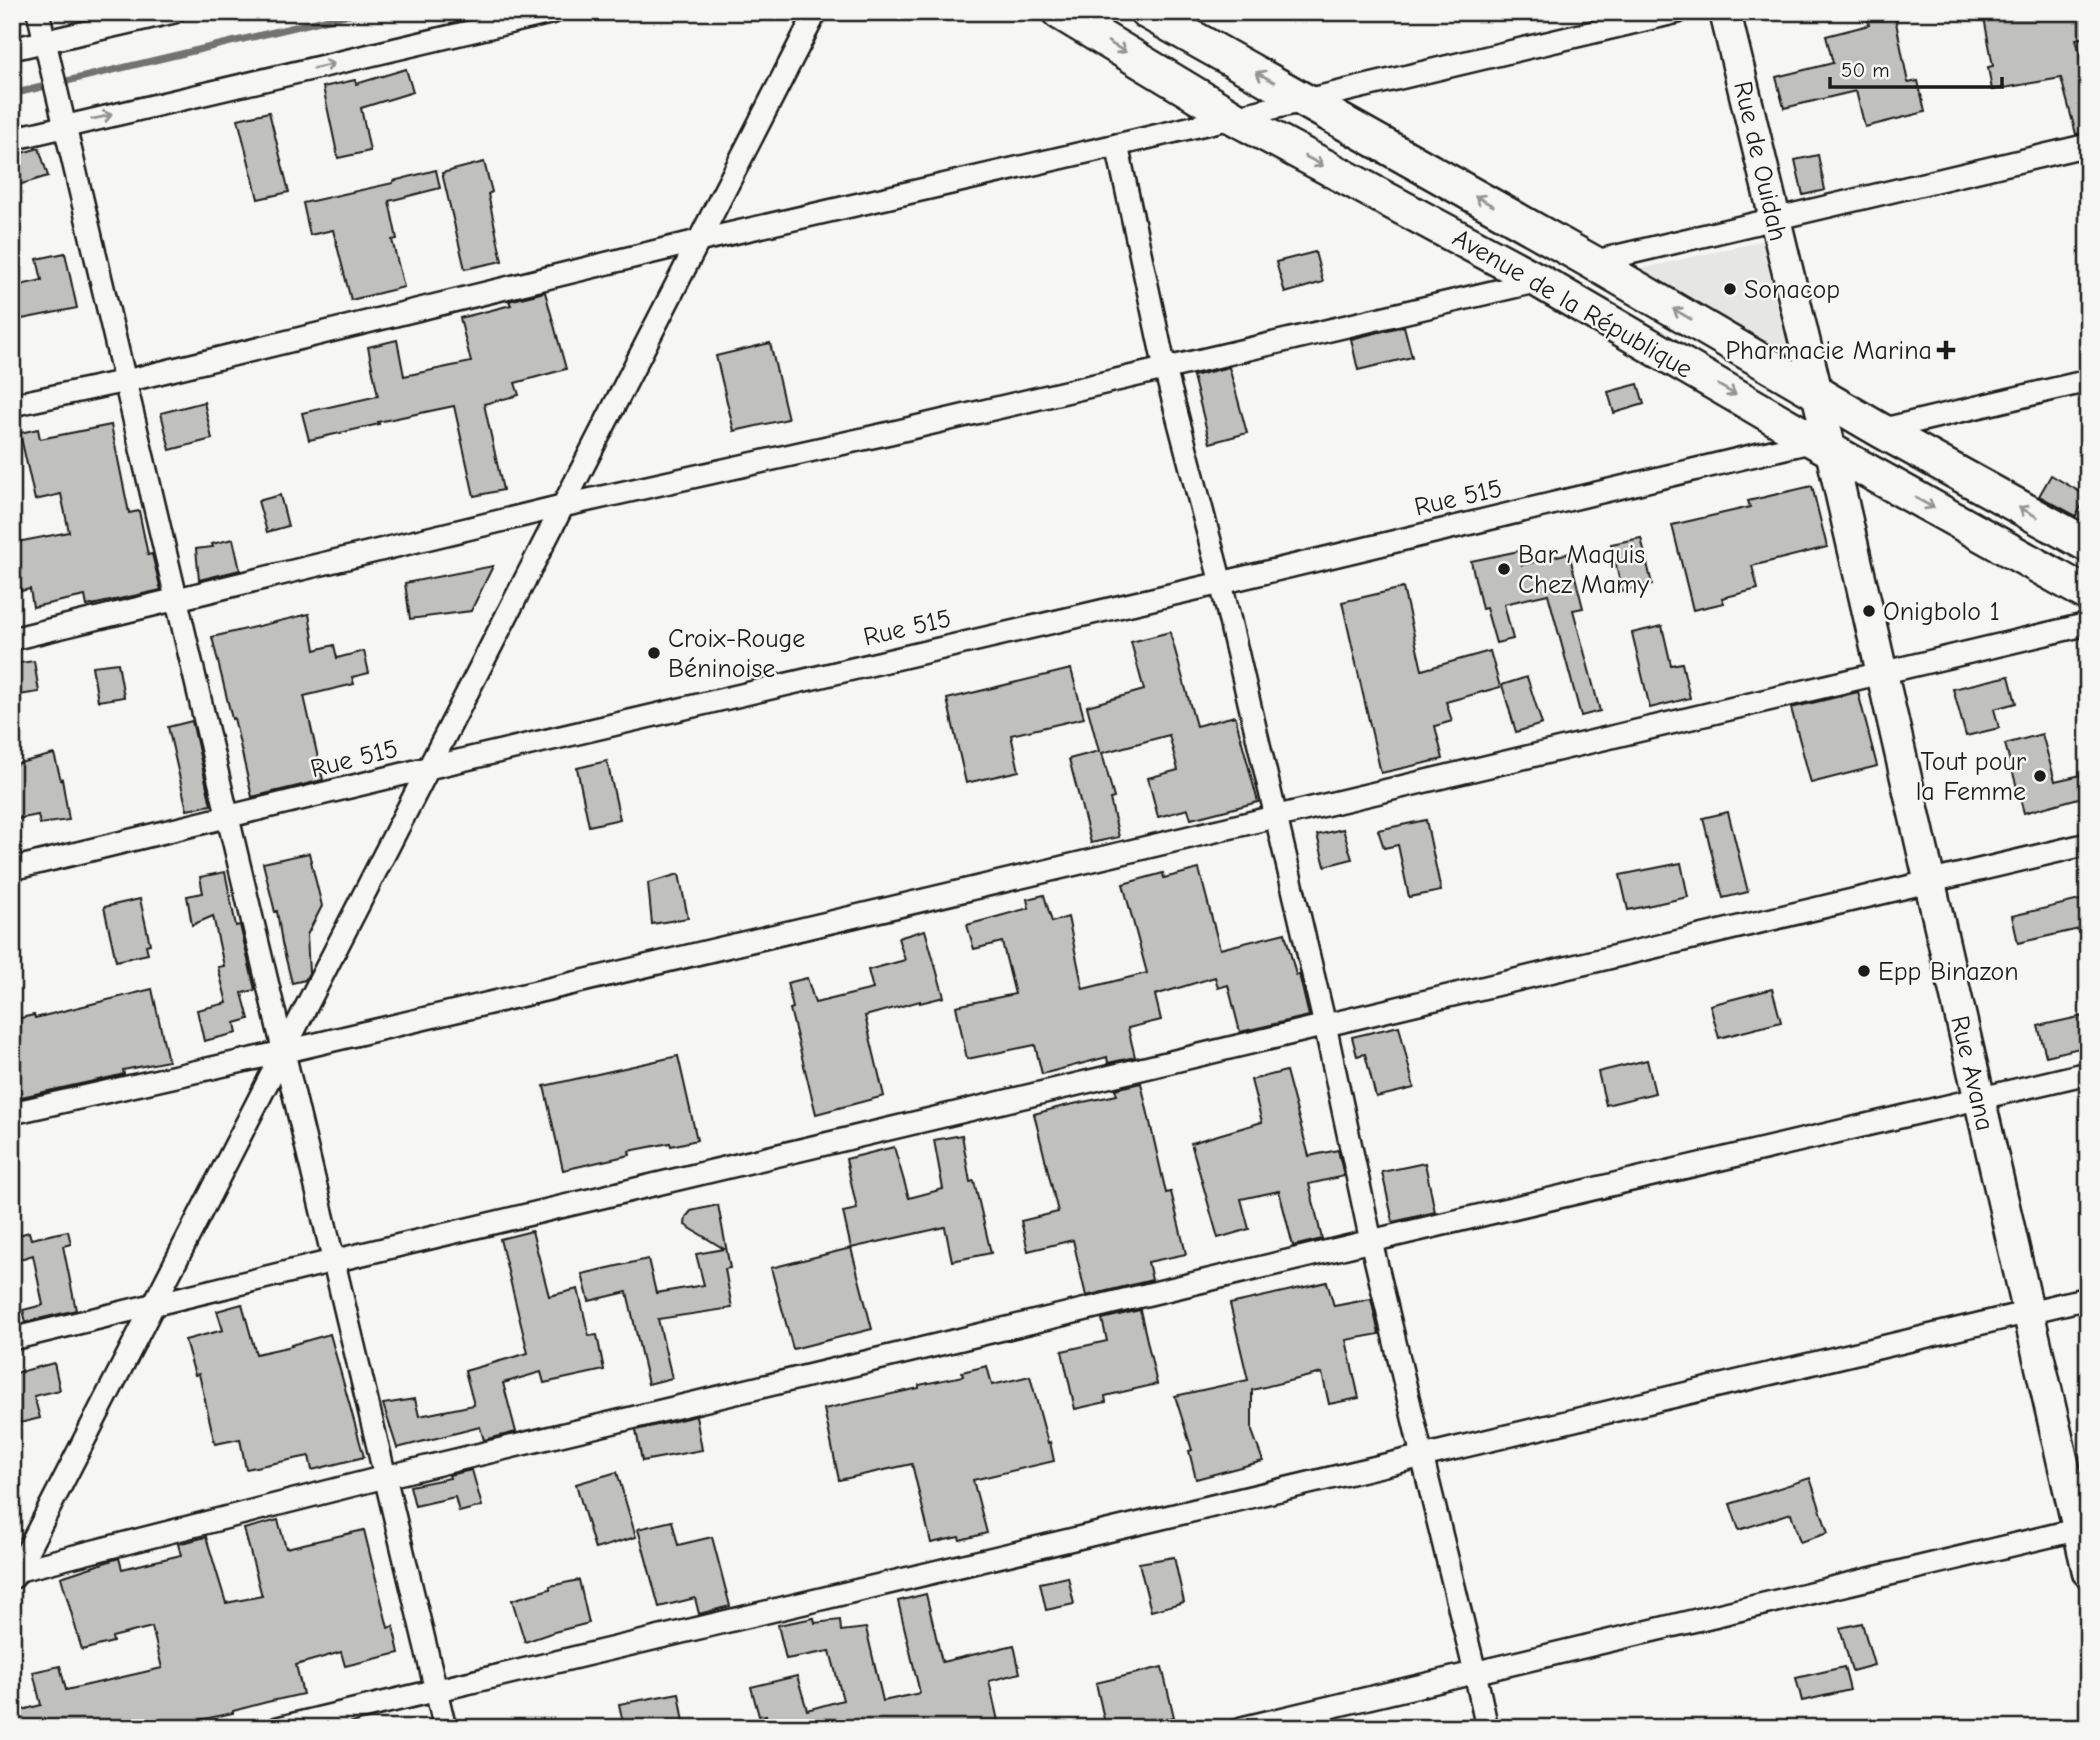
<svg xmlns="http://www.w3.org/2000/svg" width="2100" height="1740" viewBox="0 0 2100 1740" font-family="'Comic Neue',sans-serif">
  <rect width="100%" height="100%" fill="#f6f6f2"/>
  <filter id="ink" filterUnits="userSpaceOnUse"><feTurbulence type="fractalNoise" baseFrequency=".0143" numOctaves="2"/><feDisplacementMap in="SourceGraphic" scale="14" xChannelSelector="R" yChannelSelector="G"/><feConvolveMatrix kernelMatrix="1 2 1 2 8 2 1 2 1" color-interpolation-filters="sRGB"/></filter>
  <g filter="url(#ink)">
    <polygon fill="#e6e6e2" points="1762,241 1789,356 1636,270"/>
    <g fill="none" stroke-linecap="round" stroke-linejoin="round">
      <polyline stroke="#727271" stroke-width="7" points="12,94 358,12"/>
    </g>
    <g fill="#c0c0bd" stroke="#1c1c1c" stroke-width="2">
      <polygon points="1866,12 1894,12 1908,83 1918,81 1925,112 1865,127 1856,91 1784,108 1776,77 1833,63 1826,36 1869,25"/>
      <polygon points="1983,12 2088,12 2088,37 2076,39 2088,83 2088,132 2076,134 2061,78 1992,90 1988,67 1993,66"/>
      <polygon points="406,69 413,92 361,108 370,151 338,158 323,87 355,80 356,84"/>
      <polygon points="269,112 289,192 258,199 238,119"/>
      <polygon points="39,148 48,176 12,187 12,156"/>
      <polygon points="1818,155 1825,190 1803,195 1795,160"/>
      <polygon points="484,162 492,192 488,194 502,261 465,269 442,173"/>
      <polygon points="436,170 440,188 389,201 397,239 392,240 404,287 351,300 333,230 310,235 303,203 393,183 393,181"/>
      <polygon points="1315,252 1323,282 1285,293 1276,262"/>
      <polygon points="65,253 77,308 12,321 12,287 42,280 37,259"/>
      <polygon points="545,292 566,369 515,383 519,395 484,404 503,490 474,496 454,406 378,422 379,424 309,440 302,413 378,396 368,347 397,340 404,376 471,362 460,318 511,305 509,301"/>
      <polygon points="1404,326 1412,357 1358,370 1351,339"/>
      <polygon points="770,343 788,419 734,431 716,356"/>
      <polygon points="1229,367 1247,433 1210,443 1193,376"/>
      <polygon points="1638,384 1644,404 1614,413 1608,392"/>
      <polygon points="204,402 212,439 170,450 161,413"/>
      <polygon points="111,425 129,513 139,511 148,555 152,554 161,590 87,606 85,596 33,607 30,589 21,591 12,543 69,532 61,494 35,500 20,433 38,429 40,439"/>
      <polygon points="2051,475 2087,496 2076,516 2039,496"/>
      <polygon points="1812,486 1827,547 1752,566 1758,589 1722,598 1724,603 1693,610 1672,525 1750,507 1748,501"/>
      <polygon points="280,495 288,526 267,532 258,501"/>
      <polygon points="1641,538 1652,584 1622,591 1611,544"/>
      <polygon points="233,539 240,570 199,580 196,549 213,547 212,544"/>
      <polygon points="1519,551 1522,565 1569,553 1583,608 1573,610 1600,711 1581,716 1548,594 1504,604 1513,639 1496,643 1486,608 1482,609 1471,561"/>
      <polygon points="493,566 471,611 410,619 405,583"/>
      <polygon points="1403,588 1422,670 1490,651 1500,687 1446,702 1452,721 1435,726 1443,759 1381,773 1342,602"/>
      <polygon points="309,614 315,650 334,645 337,658 364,651 369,673 352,677 354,684 304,696 323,780 252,797 234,718 232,719 212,637"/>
      <polygon points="1662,626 1671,665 1682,663 1690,698 1650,708 1632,633"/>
      <polygon points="1170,632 1196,726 1235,716 1258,802 1191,819 1188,809 1158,817 1148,778 1178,770 1169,735 1102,753 1114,798 1110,799 1119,837 1091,843 1069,759 1099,751 1087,706 1144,690 1131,642"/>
      <polygon points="34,661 39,692 12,696 12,664"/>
      <polygon points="118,663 124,697 98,701 92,666"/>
      <polygon points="1071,669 1084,718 1011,735 1019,771 966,783 947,699"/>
      <polygon points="2009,676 2016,703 1994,709 1999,728 1966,736 1953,689"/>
      <polygon points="1527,677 1542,724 1516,732 1502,685"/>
      <polygon points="1858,692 1877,766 1811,783 1791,708"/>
      <polygon points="192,721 211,805 187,810 168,727"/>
      <polygon points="2042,734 2055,781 2081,775 2086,796 2024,813 2005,744"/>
      <polygon points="54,754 61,780 62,779 69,820 40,824 38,815 12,820 12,765"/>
      <polygon points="607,761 620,819 589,826 577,768"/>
      <polygon points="1728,812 1748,892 1723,898 1703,818"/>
      <polygon points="1426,820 1441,891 1409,897 1398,845 1384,848 1378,830"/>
      <polygon points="1343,829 1352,859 1325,866 1317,835"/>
      <polygon points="309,853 322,906 307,935 309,973 305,980 292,983 282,943 277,911 275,912 263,863"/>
      <polygon points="1681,863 1688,897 1628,910 1620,875"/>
      <polygon points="1199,869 1220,949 1285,933 1296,975 1299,974 1309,1016 1240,1032 1228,985 1218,988 1215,977 1155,995 1161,1020 1128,1028 1135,1057 1108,1063 1107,1057 1042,1074 1035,1045 967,1059 956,1006 1015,994 1002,942 974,949 967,925 1029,908 1027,899 1044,895 1052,922 1068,917 1083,989 1147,973 1123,884 1163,873 1164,878"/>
      <polygon points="225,872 236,926 240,925 255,990 242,993 249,1019 235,1023 237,1033 204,1041 197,1010 227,1003 218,967 224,966 213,916 192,925 187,896 203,893 200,877"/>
      <polygon points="679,874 688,918 652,924 648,883"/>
      <polygon points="2088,898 2088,927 2018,943 2012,916"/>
      <polygon points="140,899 150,944 146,945 148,954 116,961 104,907"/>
      <polygon points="925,930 944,997 920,1003 920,1001 865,1016 884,1096 816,1114 790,1009 793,1008 787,983 807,978 815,1003 873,989 868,970 905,960 898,938"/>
      <polygon points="152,989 168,1061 123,1070 124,1074 112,1077 12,1099 12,1020 34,1015 35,1018"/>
      <polygon points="1772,989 1781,1022 1719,1038 1710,1005"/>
      <polygon points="2088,1015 2088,1046 2046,1056 2038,1026"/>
      <polygon points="1399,1026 1414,1088 1376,1097 1365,1054 1357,1056 1352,1037"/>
      <polygon points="678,1056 697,1140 671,1146 670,1143 629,1151 630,1155 563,1170 544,1086"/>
      <polygon points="1647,1060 1655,1093 1606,1105 1598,1072"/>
      <polygon points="1286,1071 1309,1156 1338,1150 1344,1176 1309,1184 1322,1239 1293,1246 1279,1191 1241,1199 1249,1229 1218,1238 1191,1143 1262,1122 1251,1080"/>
      <polygon points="1141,1083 1166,1193 1171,1192 1186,1254 1148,1262 1152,1280 1086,1296 1073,1240 1028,1251 1021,1221 1058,1212 1034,1114 1064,1106 1117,1095 1115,1089"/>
      <polygon points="962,1135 970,1182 974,1181 991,1253 952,1261 945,1227 851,1248 843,1212 857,1209 846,1159 894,1147 909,1198 943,1189 934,1140"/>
      <polygon points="1425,1163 1435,1212 1393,1222 1382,1172"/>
      <polygon points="718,1205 730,1268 725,1269 732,1308 658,1319 672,1378 648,1384 627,1292 589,1301 582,1274 648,1259 656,1293 704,1285 696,1254 724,1249 685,1225 686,1217 691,1211"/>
      <polygon points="68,1231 71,1244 63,1246 76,1310 26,1322 23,1310 43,1305 33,1255 17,1260 12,1247 12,1237 29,1232 31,1239"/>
      <polygon points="532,1231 549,1296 578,1289 589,1336 597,1335 604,1370 544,1383 541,1372 503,1383 516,1432 484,1440 480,1427 397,1448 383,1404 415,1399 419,1416 474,1405 465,1371 528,1353 500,1239"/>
      <polygon points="851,1248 872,1329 793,1349 771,1268"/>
      <polygon points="1327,1282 1334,1306 1371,1299 1379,1334 1346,1340 1359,1398 1329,1404 1322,1373 1252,1390 1252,1431 1263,1461 1196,1479 1189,1451 1192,1450 1175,1396 1248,1380 1230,1304"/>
      <polygon points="242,1304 256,1354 292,1346 291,1345 330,1334 364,1457 312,1470 309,1456 246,1469 240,1439 215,1444 199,1374 195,1375 185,1340 223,1330 217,1311"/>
      <polygon points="1140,1310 1157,1384 1105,1396 1106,1402 1075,1409 1062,1351 1107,1341 1102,1319"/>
      <polygon points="54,1363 60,1390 34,1396 40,1418 20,1423 12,1395 12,1374"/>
      <polygon points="987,1366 992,1385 1030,1376 1048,1443 1050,1442 1054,1461 973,1480 987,1533 960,1540 959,1537 931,1543 912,1464 839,1480 824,1409 919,1388 919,1385 963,1376 962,1372"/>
      <polygon points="696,1416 702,1450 642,1461 636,1430"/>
      <polygon points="472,1470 482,1506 459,1512 455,1497 415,1506 410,1486 450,1478 449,1475"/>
      <polygon points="617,1472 636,1537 595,1549 576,1484"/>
      <polygon points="1810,1478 1828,1533 1800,1542 1791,1513 1739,1530 1730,1504"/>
      <polygon points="278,1520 286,1548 364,1530 388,1628 393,1626 399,1653 345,1666 341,1652 296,1665 303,1694 267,1702 233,1711 233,1713 161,1728 19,1728 15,1712 41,1705 33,1672 60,1666 66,1690 162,1668 152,1627 112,1637 113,1642 82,1650 61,1577 119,1558 122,1569 181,1555 178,1544 206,1537 226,1603 262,1596 244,1529"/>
      <polygon points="672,1521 678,1545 712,1537 730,1606 699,1614 695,1598 659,1607 638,1529"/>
      <polygon points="1174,1557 1184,1602 1151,1611 1139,1563"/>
      <polygon points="1068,1577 1074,1604 1046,1610 1040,1583"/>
      <polygon points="579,1580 589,1623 554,1632 525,1642 512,1600 550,1589 550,1586"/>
      <polygon points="926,1594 942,1662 1014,1645 1020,1673 989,1681 998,1721 966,1728 763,1728 762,1722 767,1721 766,1715 759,1716 751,1687 797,1676 807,1710 843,1700 830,1651 786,1659 778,1625 814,1618 815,1623 840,1620 841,1631 866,1628 883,1701 920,1693 898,1601"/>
      <polygon points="1862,1623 1874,1665 1852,1671 1840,1628"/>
      <polygon points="1162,1667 1174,1717 1124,1728 1106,1728 1096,1683"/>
      <polygon points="1844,1667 1850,1690 1802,1701 1796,1678"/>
      <polygon points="679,1693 684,1722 653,1728 624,1728 619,1704"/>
    </g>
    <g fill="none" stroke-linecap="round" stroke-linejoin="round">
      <g stroke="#1c1c1c" stroke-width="26">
        <g id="street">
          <polyline points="38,12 228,818 445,1728"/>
          <polyline points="12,49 174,12"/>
          <polyline points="12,139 554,12"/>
          <polyline points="1117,145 1165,369 1221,583 1325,1025 1371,1241 1422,1456 1475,1672 1487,1728"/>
          <polyline points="1592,262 2088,145"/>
          <polyline points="12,405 126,381 698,241 1117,145 1678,12"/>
          <polyline points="1880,430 2088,381"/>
          <polyline points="12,639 562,506 890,433 1539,281"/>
          <polyline points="12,869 428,768 1221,583 1814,441"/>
          <polyline points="12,1113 283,1052 2088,624"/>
          <polyline points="12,1339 333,1261 2088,844"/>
          <polyline points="12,1572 385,1477 1371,1241 2088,1073"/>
          <polyline points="14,1577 816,12"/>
          <polyline points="278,1728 2088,1298"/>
          <polyline points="1242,1728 2088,1527"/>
        </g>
      </g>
      <g stroke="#1c1c1c" stroke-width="35">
        <polyline id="secondary" points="1725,12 1831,451 2088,1572"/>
      </g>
      <g stroke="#1c1c1c" stroke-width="38">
        <g id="primary">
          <polyline points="1059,12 1233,117 1539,281 1814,441 2088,594"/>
          <polyline points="1147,12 1592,262 1880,430 2088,545"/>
        </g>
      </g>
      <use href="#street" stroke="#f6f6f2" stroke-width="21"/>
      <use href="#secondary" stroke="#f6f6f2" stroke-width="30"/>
      <use href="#primary" stroke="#f6f6f2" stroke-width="33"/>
    </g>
    <defs><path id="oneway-shaft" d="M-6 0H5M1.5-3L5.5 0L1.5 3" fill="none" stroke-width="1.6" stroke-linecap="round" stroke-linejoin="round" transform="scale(1.75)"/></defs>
    <g stroke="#949492">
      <use href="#oneway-shaft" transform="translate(1117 47) rotate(31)"/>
      <use href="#oneway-shaft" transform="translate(324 66) rotate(-13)"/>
      <use href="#oneway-shaft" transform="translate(1265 77) rotate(-151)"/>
      <use href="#oneway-shaft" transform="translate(102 117) rotate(-13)"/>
      <use href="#oneway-shaft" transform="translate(1314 161) rotate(28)"/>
      <use href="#oneway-shaft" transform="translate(1484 201) rotate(-151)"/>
      <use href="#oneway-shaft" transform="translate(1682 314) rotate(-150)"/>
      <use href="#oneway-shaft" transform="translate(1727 390) rotate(30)"/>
      <use href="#oneway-shaft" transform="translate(1925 503) rotate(29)"/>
      <use href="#oneway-shaft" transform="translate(2028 512) rotate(-151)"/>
    </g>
  </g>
  <g fill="#1c1c1c" stroke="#f6f6f2" stroke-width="2.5">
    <circle cx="1730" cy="289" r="7"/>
    <path d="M1942.5 339.5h7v7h7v7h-7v7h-7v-7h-7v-7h7z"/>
    <circle cx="1504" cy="569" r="7"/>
    <circle cx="1869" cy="611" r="7"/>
    <circle cx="654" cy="653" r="7"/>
    <circle cx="2040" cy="776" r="7"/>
    <circle cx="1864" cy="971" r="7"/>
  </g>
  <g text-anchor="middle" stroke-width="5" stroke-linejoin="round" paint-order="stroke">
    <g font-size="26" fill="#1c1c1c" stroke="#f6f6f2">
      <text transform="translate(1761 161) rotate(77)" y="9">Rue de Ouidah</text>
      <text transform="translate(1573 303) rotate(30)" y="9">Avenue de la République</text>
      <text transform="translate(1458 497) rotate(-13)" y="9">Rue 515</text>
      <text transform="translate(907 627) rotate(-13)" y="9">Rue 515</text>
      <text transform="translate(354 758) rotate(-14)" y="9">Rue 515</text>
      <text transform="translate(1973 1073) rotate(77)" y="9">Rue Avana</text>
    </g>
    <g font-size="26" fill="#1c1c1c" stroke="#f6f6f2" text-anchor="start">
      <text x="1744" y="298">Sonacop</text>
      <text x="1932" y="359" text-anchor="end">Pharmacie Marina</text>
      <text x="1518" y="563">Bar Maquis<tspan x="1518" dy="30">Chez Mamy</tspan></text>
      <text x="1883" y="620">Onigbolo 1</text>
      <text x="668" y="647">Croix-Rouge<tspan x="668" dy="30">Béninoise</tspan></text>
      <text x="2026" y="770" text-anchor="end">Tout pour<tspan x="2026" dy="30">la Femme</tspan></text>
      <text x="1878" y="980">Epp Binazon</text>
    </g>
  </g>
  <rect width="2100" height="1740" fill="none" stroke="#f6f6f2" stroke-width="42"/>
  <rect x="21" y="21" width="2058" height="1698" fill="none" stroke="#1c1c1c" stroke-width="2.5" filter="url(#ink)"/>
  <path d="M1830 77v10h172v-10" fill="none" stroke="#1c1c1c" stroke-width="3.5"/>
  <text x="1841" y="77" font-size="21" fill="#1c1c1c" stroke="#f6f6f2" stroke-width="5" paint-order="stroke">50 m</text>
</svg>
